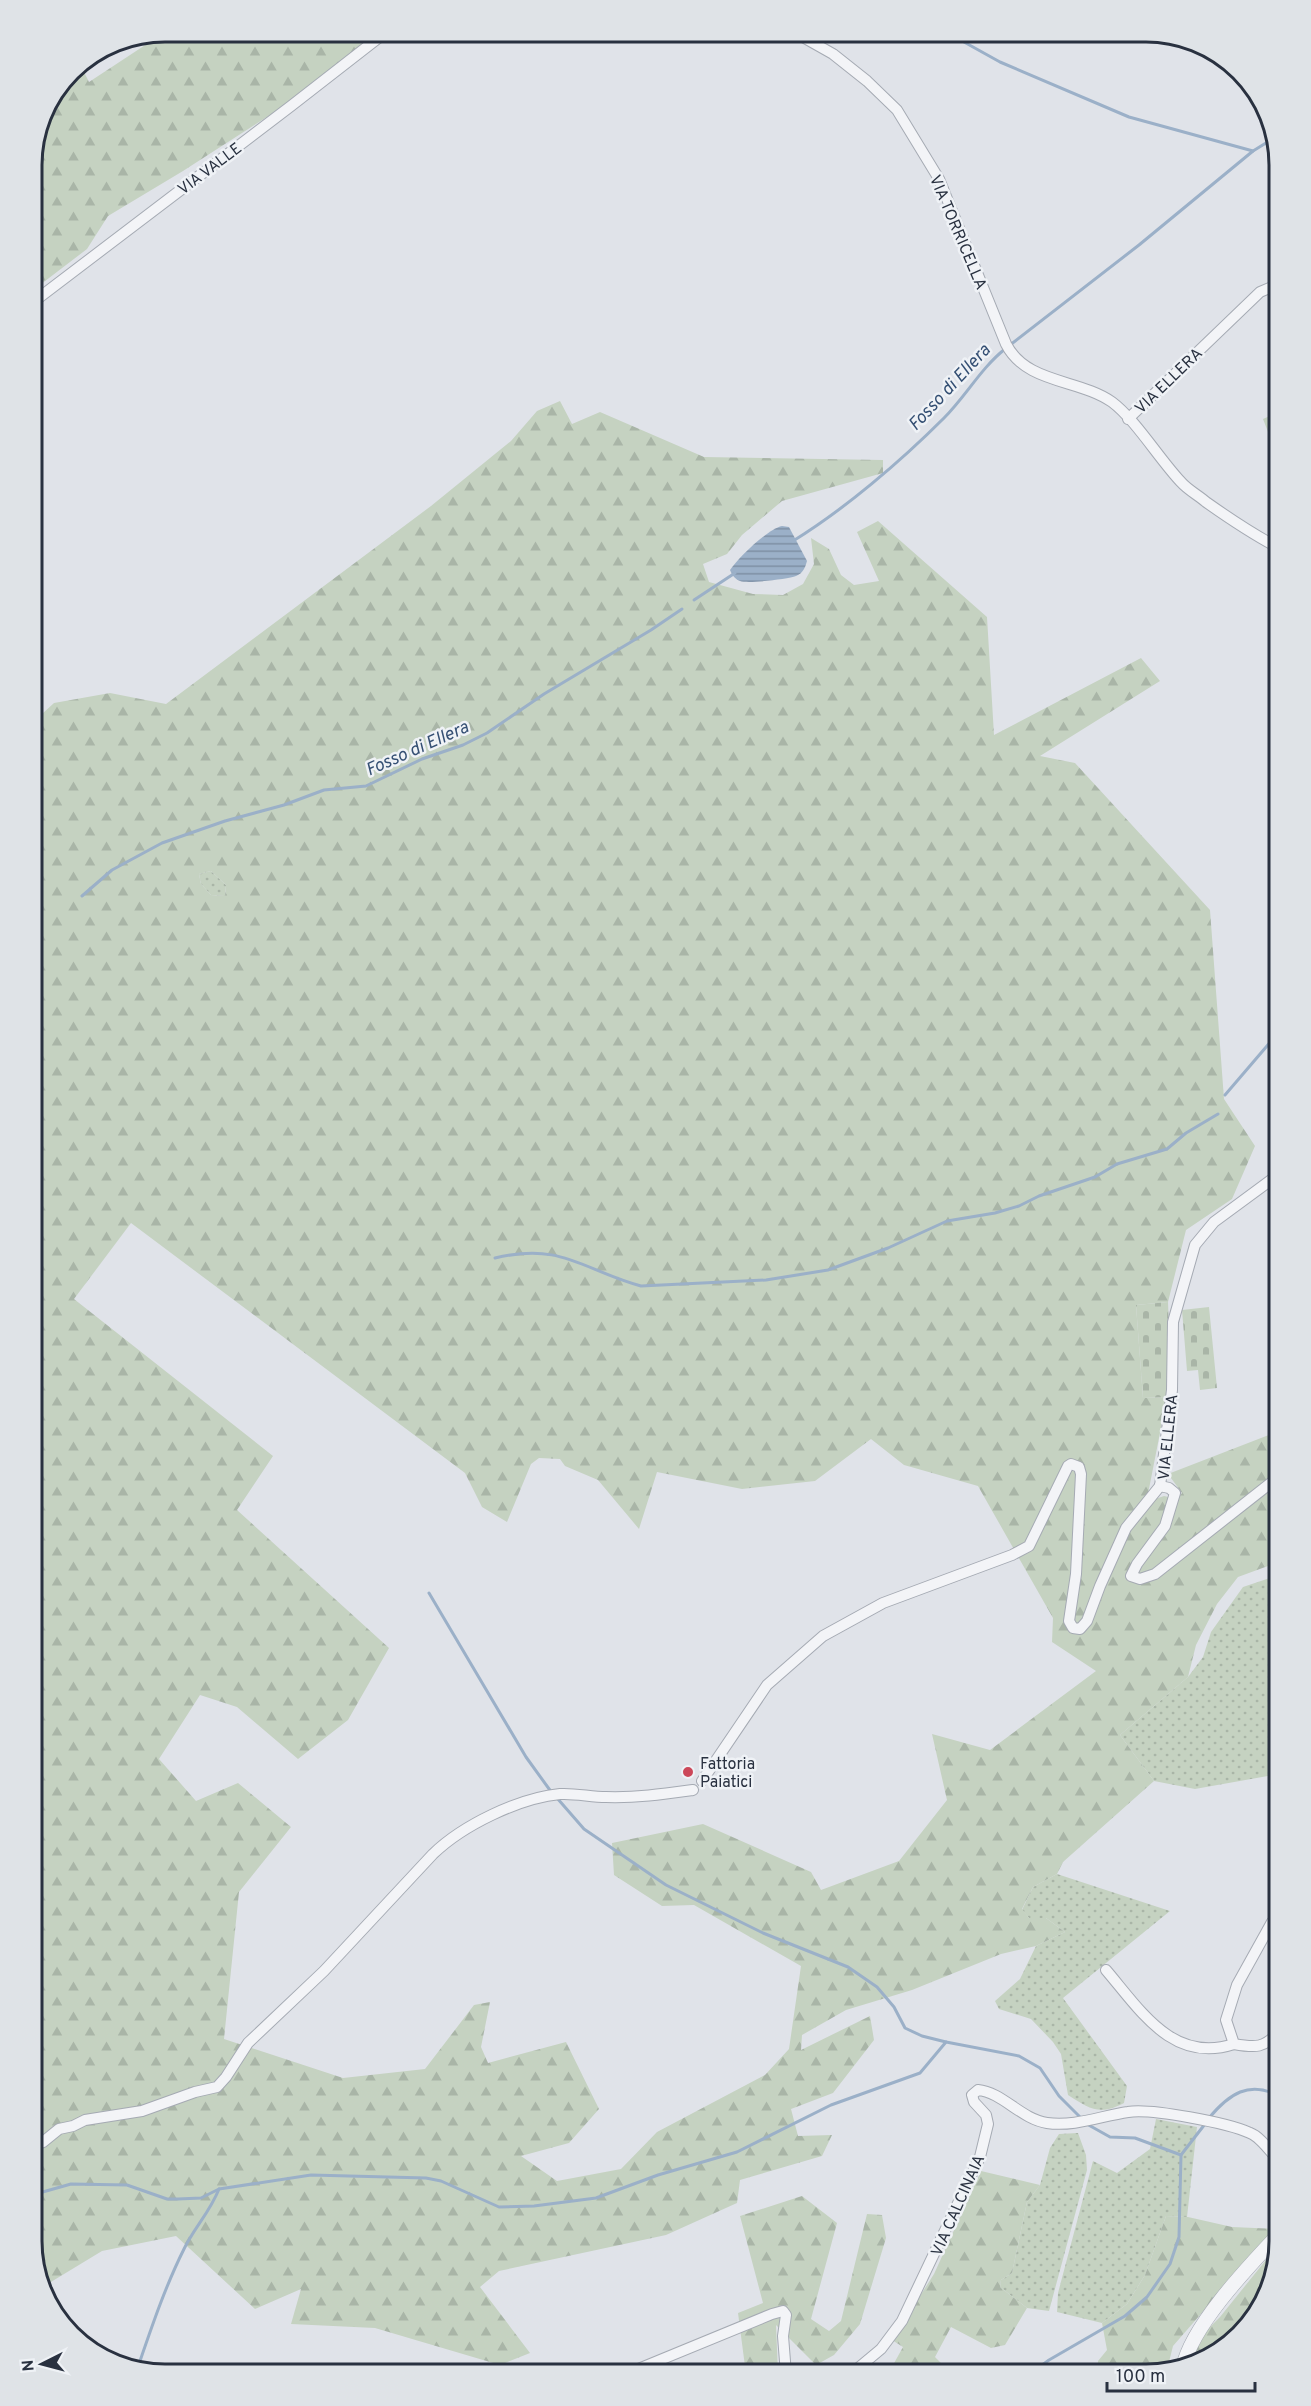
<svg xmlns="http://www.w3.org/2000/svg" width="1311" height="2406" viewBox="0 0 1311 2406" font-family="Overpass,sans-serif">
  <defs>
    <pattern id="green-dots" width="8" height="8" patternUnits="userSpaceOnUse" patternTransform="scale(1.5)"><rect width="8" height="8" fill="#c5d2c1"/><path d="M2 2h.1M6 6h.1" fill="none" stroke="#a9b5a7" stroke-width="1.8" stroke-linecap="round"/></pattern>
    <pattern id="forest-firs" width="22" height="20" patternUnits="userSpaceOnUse" patternTransform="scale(1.5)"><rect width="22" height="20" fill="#c5d2c1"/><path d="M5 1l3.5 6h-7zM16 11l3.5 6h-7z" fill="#a9b5a7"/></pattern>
    <pattern id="cemetery-stones" width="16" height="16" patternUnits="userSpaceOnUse" patternTransform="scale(1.5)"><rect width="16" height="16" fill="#c5d2c1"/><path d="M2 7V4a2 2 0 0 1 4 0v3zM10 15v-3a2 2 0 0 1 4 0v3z" fill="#a9b5a7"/></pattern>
    <pattern id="water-rules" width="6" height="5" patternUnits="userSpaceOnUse" patternTransform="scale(1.5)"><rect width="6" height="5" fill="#9bb0c8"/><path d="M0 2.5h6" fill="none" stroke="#7e90a4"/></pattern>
  </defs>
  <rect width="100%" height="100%" fill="#e0e3e9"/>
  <g fill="url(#green-dots)">
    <polygon points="211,871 226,885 225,896 211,895 201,884 199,874"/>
    <polygon points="1279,1575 1279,1774 1195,1789 1154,1781 1120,1735 1188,1677 1203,1657 1211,1632 1243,1587"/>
    <path d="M1057,1874L1170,1911L1063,1998L1127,2086L1124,2103C1099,2116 1090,2109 1068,2095L1061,2054L1053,2042L1031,2019L999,2009L995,2001L1020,1979L1036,1946L1065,1932L1046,1918H1029L1022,1910L1033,1887Z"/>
    <polygon points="1156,2119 1197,2127 1187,2217 1166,2216 1145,2275 1127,2304 1102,2323 1057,2312 1058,2293 1093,2161 1117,2173 1150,2149"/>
    <polygon points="1078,2133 1086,2155 1087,2170 1049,2311 1027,2308 1000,2287 1001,2280 1012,2273 1027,2202 1040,2185 1050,2148 1059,2134"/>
  </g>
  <g fill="url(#forest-firs)" fill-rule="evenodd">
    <polygon points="165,32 399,32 183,171 108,216 87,249 32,291 32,156 42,113 71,70 80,64 89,82"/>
    <path d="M560,401L572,424L600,412L704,457L883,460V473L782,501L742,535L727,554L703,564L709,582L753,594L783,595L803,584L814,564L811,538L829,549L841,575L854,585L879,581L857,532L878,521L987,617L994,735L1141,658L1160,681L1040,756L1075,763L1210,910L1224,1099L1255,1146L1232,1199L1186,1230L1168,1302L1136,1305L1143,1398L1167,1397L1148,1494L1152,1500L1164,1496L1177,1499L1182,1493L1168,1474L1279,1431V1562L1238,1577L1217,1604L1196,1645L1188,1677L1120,1735L1154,1781L1063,1862L1057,1874L1033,1887L1022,1909L1029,1918H1046L1065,1932L1036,1946L1001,1954L912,1990L846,2010L802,2035L801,2050L870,2016L874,2040L833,2093L791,2109L798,2136L832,2135L822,2156L740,2180L737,2203L666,2235L499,2271L480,2287L530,2353L500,2365L375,2328L291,2324L301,2289L255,2309L176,2236L102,2251L41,2288L32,2241V719L42,714L54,703L110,693L166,704L431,506L511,441L537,411ZM211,871L226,885L225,896L211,895L201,884L199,874ZM131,1223L465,1473L482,1507L507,1522L531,1464L539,1458L560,1459L565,1466L598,1480L639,1529L657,1472L742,1489L815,1481L871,1439L904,1465L978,1486L1053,1618L1052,1642L1096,1671L990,1750L932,1734L947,1800L899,1861L821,1890L811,1872L703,1824L612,1843L614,1875L662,1906L694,1905L801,1966L789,2049L765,2075L657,2132L621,2169L557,2181L521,2156L569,2143L599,2109L566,2042L488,2063L481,2047L490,2002L474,2005L425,2069L343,2078L224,2039L239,1892L291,1827L238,1783L196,1801L159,1759L200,1695L237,1707L298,1759L348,1720L389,1648L237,1510L273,1456L74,1299Z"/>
    <polygon points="981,2171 1040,2185 1027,2202 1012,2273 1001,2280 1000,2287 1027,2308 1005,2345 991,2348 951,2327 935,2357 950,2372 949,2374 888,2374 903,2347 892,2340 934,2274"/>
    <polygon points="802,2196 837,2223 811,2319 829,2331 841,2321 867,2214 882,2215 886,2238 860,2324 834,2355 816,2365 776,2325 778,2374 746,2374 738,2313 763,2303 740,2216"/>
    <polygon points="1166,2216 1188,2217 1232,2227 1275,2229 1173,2346 1167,2370 1146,2374 1098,2374 1098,2361 1107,2350 1102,2323 1127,2304 1145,2275"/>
    <polygon points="1278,2245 1257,2315 1198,2364 1191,2366 1200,2337 1220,2317"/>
  </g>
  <g fill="url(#cemetery-stones)">
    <polygon points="1168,1302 1171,1378 1167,1397 1143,1398 1136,1305"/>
    <polygon points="1209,1307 1217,1388 1200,1390 1198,1370 1187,1371 1182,1310"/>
  </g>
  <polygon fill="#c5d2c1" points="1279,412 1279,448 1275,450 1263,419"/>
  <path fill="url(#water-rules)" d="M782,526L789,527L807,561C805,568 803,573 796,576C788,579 748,584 740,581C735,579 732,575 730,570C739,557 768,529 782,526Z"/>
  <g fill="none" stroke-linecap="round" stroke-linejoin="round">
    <g stroke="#9bb0c8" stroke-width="3">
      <polyline points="946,32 1000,62 1129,117 1253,151"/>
      <polyline points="1010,345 1139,245 1253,151 1274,138"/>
      <path d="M793,541C845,509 901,461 944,418C966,396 981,368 1005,349"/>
      <polyline points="694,600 735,573"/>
      <polyline points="82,896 112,870 162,843 225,821 284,805 324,790 366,786 422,759 463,745 487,733 544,694 651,630 682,609"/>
      <polyline points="1225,1095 1279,1032"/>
      <path d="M495,1258C563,1242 582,1270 641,1286L766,1280L828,1270L888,1248L947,1221L995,1213L1019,1206L1039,1196L1095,1177L1117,1164L1167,1149L1186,1133L1218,1114"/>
      <polyline points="429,1593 526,1757 552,1793"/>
      <polyline points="557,1798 584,1829 666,1885 763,1933 848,1967 877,1987 894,2007 905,2028 922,2036 946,2042"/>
      <path d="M1209,2118C1229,2094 1249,2080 1279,2096"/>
      <polyline points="1085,2123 1110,2137 1135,2138 1181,2155"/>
      <polyline points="32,2195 71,2184 127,2185 167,2199 178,2199 201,2198 219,2189 311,2175 426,2178 441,2181 499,2207 534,2206 596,2198 658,2175 737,2152 831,2105 920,2073 946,2042 1019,2056 1040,2068 1059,2096 1081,2118"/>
      <path d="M140,2361C153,2323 166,2285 184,2249C194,2228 210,2212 219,2189"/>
      <polyline points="1030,2374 1049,2360 1125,2316 1147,2297 1170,2264 1179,2237 1181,2155 1205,2124"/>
    </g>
    <g stroke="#a5aab3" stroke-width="12">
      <g id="minor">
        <path d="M794,32L833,54L867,81L897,110L939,179L1006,344C1026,384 1080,379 1112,402C1135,419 1160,460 1181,482C1188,490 1198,495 1206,502C1230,519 1254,535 1279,548"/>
        <polyline points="32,303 291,106 386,32"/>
        <polyline points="1128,419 1260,292 1279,284"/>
        <polyline points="1160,1486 1172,1390 1173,1322 1195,1245 1214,1222 1279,1174"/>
        <polyline points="1160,1486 1169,1488 1175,1493 1165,1526 1137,1564 1131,1576 1140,1579 1155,1574 1272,1482 1279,1478"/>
        <polyline points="702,1781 767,1685 823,1636 883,1603 1012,1555 1029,1546 1068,1466 1071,1464 1079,1467 1081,1474 1076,1574 1069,1621 1073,1628 1080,1629 1087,1621 1100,1586 1126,1528 1160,1486"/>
        <path d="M1106,1970C1141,2011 1173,2064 1234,2044"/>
        <path d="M1279,2032C1264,2048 1256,2048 1234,2044L1226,2020L1237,1985L1272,1922L1279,1915"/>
        <path d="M32,2146L43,2142L59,2129L73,2126L85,2120L142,2111L195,2092L217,2087L226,2077L248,2043L324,1971L433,1854C463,1825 519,1798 560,1794C575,1793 591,1797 606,1797C636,1798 664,1794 693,1790"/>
        <polyline points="589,2374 592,2370 609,2374"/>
        <polyline points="626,2374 772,2314 783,2311 786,2315 783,2336 786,2374"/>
        <path d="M851,2374L881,2349L902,2321L980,2157L988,2124L986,2115L974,2102L972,2095L978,2090C1002,2092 1021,2119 1047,2123C1074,2127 1101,2116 1128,2112C1150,2108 1229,2123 1250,2133C1261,2137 1271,2153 1279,2161"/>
      </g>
    </g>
    <g stroke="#a5aab3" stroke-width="15">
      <path id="tertiary" d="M1183,2367C1192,2325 1250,2265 1279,2234"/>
    </g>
    <use href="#minor" stroke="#f3f4f7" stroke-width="10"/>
    <use href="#tertiary" stroke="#f3f4f7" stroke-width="14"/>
  </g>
  <circle fill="#cc4759" stroke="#eff2f6" stroke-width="2" cx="688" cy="1772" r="6"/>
  <g text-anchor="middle" stroke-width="5" stroke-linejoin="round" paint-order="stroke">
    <g font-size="16" fill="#293140" stroke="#eff2f6">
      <text transform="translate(209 168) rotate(-37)" y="6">VIA VALLE</text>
      <text transform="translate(959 232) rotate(67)" y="6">VIA TORRICELLA</text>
      <text transform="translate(1168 380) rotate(-44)" y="6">VIA ELLERA</text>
      <text transform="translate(1167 1437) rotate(-84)" y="6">VIA ELLERA</text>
      <text transform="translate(957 2205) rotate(-66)" y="6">VIA CALCINAIA</text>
    </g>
    <g font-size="16" fill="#293140" stroke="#eff2f6" text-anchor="start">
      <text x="700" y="1769">Fattoria<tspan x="700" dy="18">Paiatici</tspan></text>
    </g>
    <g font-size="18" font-style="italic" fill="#344f73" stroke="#eff2f6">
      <text transform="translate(949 387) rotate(-47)" y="6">Fosso di Ellera</text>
      <text transform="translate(417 748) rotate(-24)" y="6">Fosso di Ellera</text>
    </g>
  </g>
  <path d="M0 0H1311V2406H0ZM165 42H1146A123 123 0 0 1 1269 165V2241A123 123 0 0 1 1146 2364H165A123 123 0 0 1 42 2241V165A123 123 0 0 1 165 42Z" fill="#dfe3e7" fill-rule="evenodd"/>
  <path fill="none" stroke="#293140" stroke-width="3" d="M165 42H1146A123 123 0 0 1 1269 165V2241A123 123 0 0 1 1146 2364H165A123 123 0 0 1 42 2241V165A123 123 0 0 1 165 42Z"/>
  <g transform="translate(42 2364) rotate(264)" stroke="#eff2f6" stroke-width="4.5" paint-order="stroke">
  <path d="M0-4.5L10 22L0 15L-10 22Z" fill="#293140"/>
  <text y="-9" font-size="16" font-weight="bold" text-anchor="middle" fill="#293140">N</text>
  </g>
  <path d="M1107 2382v9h148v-9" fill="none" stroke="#293140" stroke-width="3"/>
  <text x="1116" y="2382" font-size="18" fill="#293140" stroke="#eff2f6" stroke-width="4.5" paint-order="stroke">100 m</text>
</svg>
